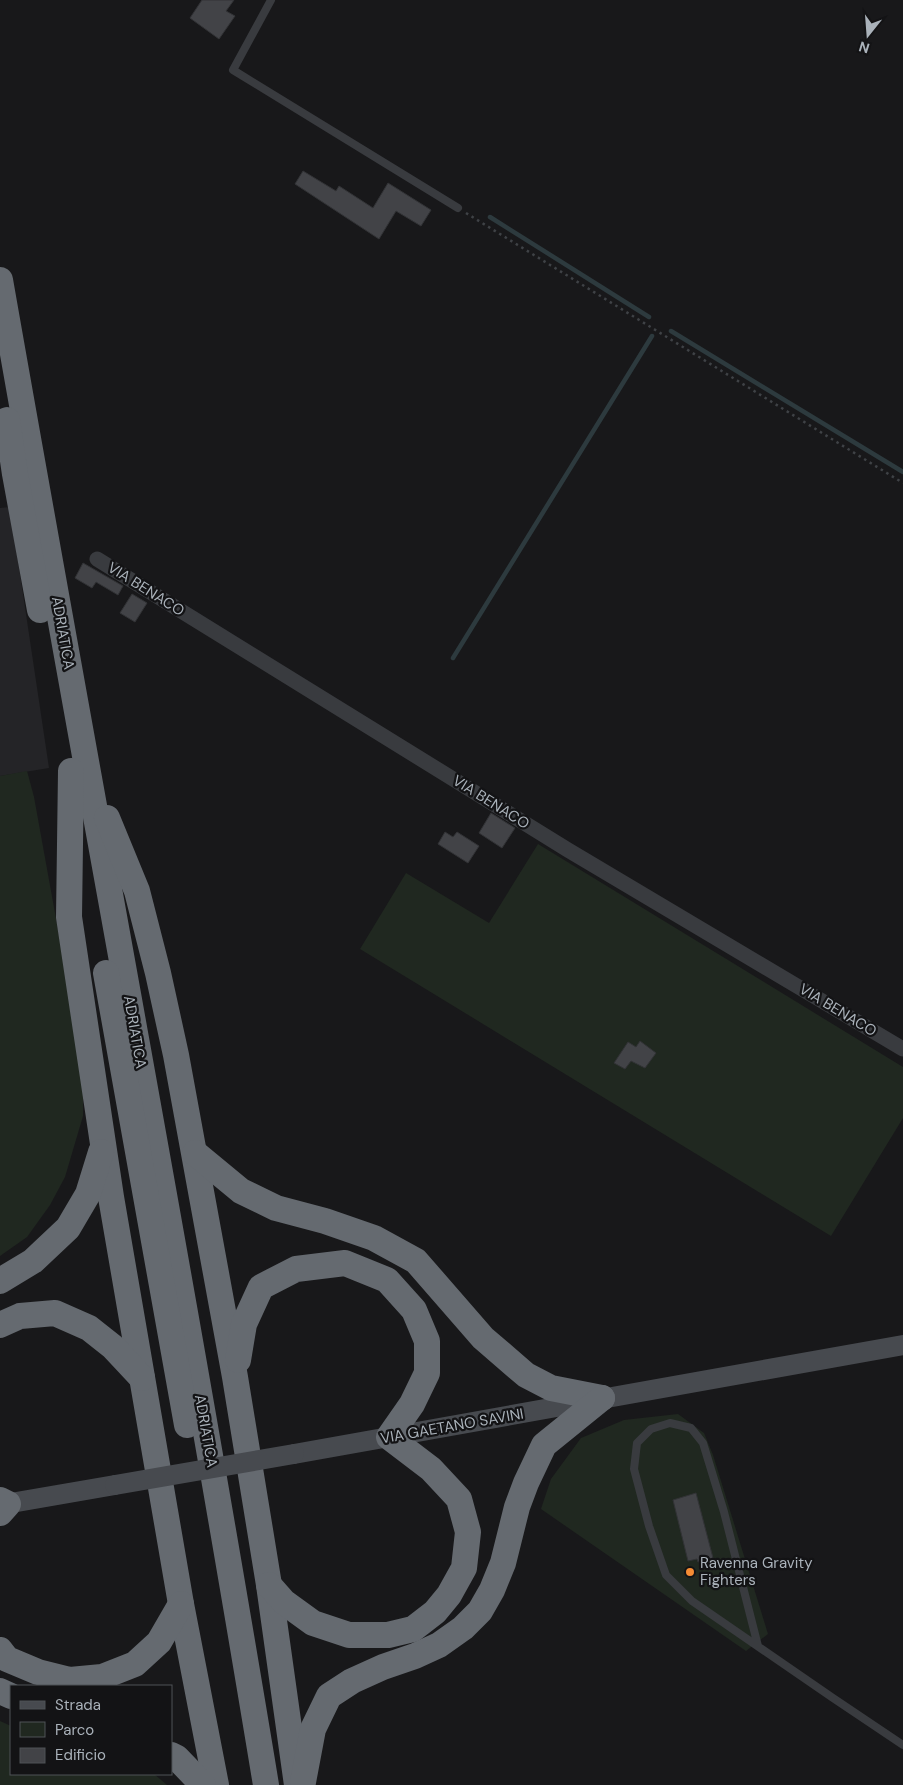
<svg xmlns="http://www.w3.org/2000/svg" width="903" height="1785" viewBox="0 0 903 1785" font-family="'DM Sans',sans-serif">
  <rect width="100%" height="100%" fill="#18181a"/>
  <polygon fill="#242427" points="10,507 49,768 0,776 0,508"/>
  <g fill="#202820">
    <polygon points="27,771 34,797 68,985 83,1085 83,1116 65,1177 50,1205 27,1237 0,1256 0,776"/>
    <polygon points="538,844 903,1067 903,1118 831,1236 360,949 406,873 489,923"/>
    <polygon points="678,1414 704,1433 713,1455 768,1634 746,1651 541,1509 551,1479 581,1438 624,1420"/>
    <polygon points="0,1721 11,1726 11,1774 154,1774 167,1785 0,1785"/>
  </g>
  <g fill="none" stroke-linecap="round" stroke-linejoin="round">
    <g stroke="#2d3a3e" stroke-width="4.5">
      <polyline points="490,217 649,317"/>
      <polyline points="671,331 903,472"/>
      <polyline points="453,658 652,336"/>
    </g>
  </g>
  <g fill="#424347" stroke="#323336">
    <polygon points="202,0 234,0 226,11 235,16 219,39 190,18"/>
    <polygon points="303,171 336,191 339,186 373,208 388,183 431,210 421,226 396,211 379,239 295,184"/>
    <polygon points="83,563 123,586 118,595 96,582 92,588 75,578"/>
    <polygon points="132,594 147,603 135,622 120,613"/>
    <polygon points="491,813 515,828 502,848 479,833"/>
    <polygon points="445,832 453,837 457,832 479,846 468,863 438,844"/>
    <polygon points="640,1041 656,1053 645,1068 631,1061 625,1069 614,1063 628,1042 636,1047"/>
    <polygon points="696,1493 713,1558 698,1562 697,1559 688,1561 673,1500"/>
  </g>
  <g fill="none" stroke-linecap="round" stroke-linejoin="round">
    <polyline stroke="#3f4246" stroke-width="2.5" stroke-dasharray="2.5 4" stroke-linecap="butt" points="466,213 903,483"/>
    <g stroke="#393b3f" stroke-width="8">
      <polyline points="271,0 233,70 458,208"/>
      <polyline points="758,1646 724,1512 703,1443 691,1428 670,1423 651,1429 637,1443 634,1469 649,1526 666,1575 692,1601 833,1698 903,1745"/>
    </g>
    <polyline stroke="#393b3f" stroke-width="15" points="97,559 568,850 903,1049"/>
    <g stroke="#474a4f" stroke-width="20">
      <polyline points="294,1454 903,1345"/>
      <polyline points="0,1505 115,1485"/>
    </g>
    <g stroke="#656a70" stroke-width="26">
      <path d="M0,280C88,782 183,1282 266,1785"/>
      <polyline points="7,420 15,474 40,610"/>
      <polyline points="71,771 69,917 111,1197 181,1604 216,1785"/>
      <polyline points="107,818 137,891 158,973 176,1055 235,1377 269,1585 297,1785"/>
      <polyline points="106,973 187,1425"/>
      <polyline points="195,1153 241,1191 276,1208 325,1221 374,1238 416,1261 483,1338 526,1375 551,1388 602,1398"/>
      <polyline points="0,1281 33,1261 68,1228 88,1194 101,1152"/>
      <polyline points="0,1325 20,1316 55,1313 89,1328 113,1347 142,1378"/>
      <polyline points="238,1360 244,1324 261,1287 296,1269 345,1263 387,1280 414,1310 427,1341 427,1373 412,1404 389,1437 431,1469 459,1499 468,1532 464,1568 449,1595 435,1612 413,1629 388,1635 349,1635 313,1623 284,1602 269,1585"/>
      <polyline points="0,1500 8,1504 0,1513"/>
      <polyline points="0,1650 7,1659 38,1672 70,1680 102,1677 135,1664 159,1642 181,1604"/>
      <polyline points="0,1691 11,1696"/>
      <polyline points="171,1755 177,1758 203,1785"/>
      <polyline points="303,1782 313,1729 329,1696 352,1681 383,1667 415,1656 439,1645 463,1628 480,1611 492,1590 503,1563 517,1507 526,1483 544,1445 602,1398"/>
    </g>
    <polyline stroke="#474a4f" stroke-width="20" points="115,1485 294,1454"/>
  </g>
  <circle fill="#f68c34" stroke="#131315" stroke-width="2" cx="690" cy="1572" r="5"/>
  <g text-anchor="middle" stroke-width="4.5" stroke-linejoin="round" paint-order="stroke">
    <g font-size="15" fill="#aab2ba" stroke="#131315">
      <text transform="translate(146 589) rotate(32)" y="5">VIA BENACO</text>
      <text transform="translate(63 633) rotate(80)" y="5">ADRIATICA</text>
      <text transform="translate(491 802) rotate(32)" y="5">VIA BENACO</text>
      <text transform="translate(838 1010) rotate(31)" y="5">VIA BENACO</text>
      <text transform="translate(135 1032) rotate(80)" y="5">ADRIATICA</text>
      <text transform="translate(452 1426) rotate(-10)" y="5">VIA GAETANO SAVINI</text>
      <text transform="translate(206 1431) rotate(80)" y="5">ADRIATICA</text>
    </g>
    <g font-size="15" fill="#aab2ba" stroke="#131315" text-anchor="start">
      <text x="700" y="1568">Ravenna Gravity<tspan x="700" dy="17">Fighters</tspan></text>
    </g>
  </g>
  <rect x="10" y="1685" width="162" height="90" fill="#131315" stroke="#4f5357"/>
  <rect x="20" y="1701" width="25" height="8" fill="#474a4f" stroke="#4f5357"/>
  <text x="55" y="1710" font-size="15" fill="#aab2ba">Strada</text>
  <rect x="20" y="1722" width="25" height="15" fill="#202820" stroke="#4f5357"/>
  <text x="55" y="1735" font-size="15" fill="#aab2ba">Parco</text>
  <rect x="20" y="1748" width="25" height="15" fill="#424347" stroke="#4f5357"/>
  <text x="55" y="1760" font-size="15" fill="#aab2ba">Edificio</text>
  <g transform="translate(868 35) rotate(197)" stroke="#131315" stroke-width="4" paint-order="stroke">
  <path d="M0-4L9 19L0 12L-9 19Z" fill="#aab2ba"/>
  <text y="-8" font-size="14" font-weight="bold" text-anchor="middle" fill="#aab2ba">N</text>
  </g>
</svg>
